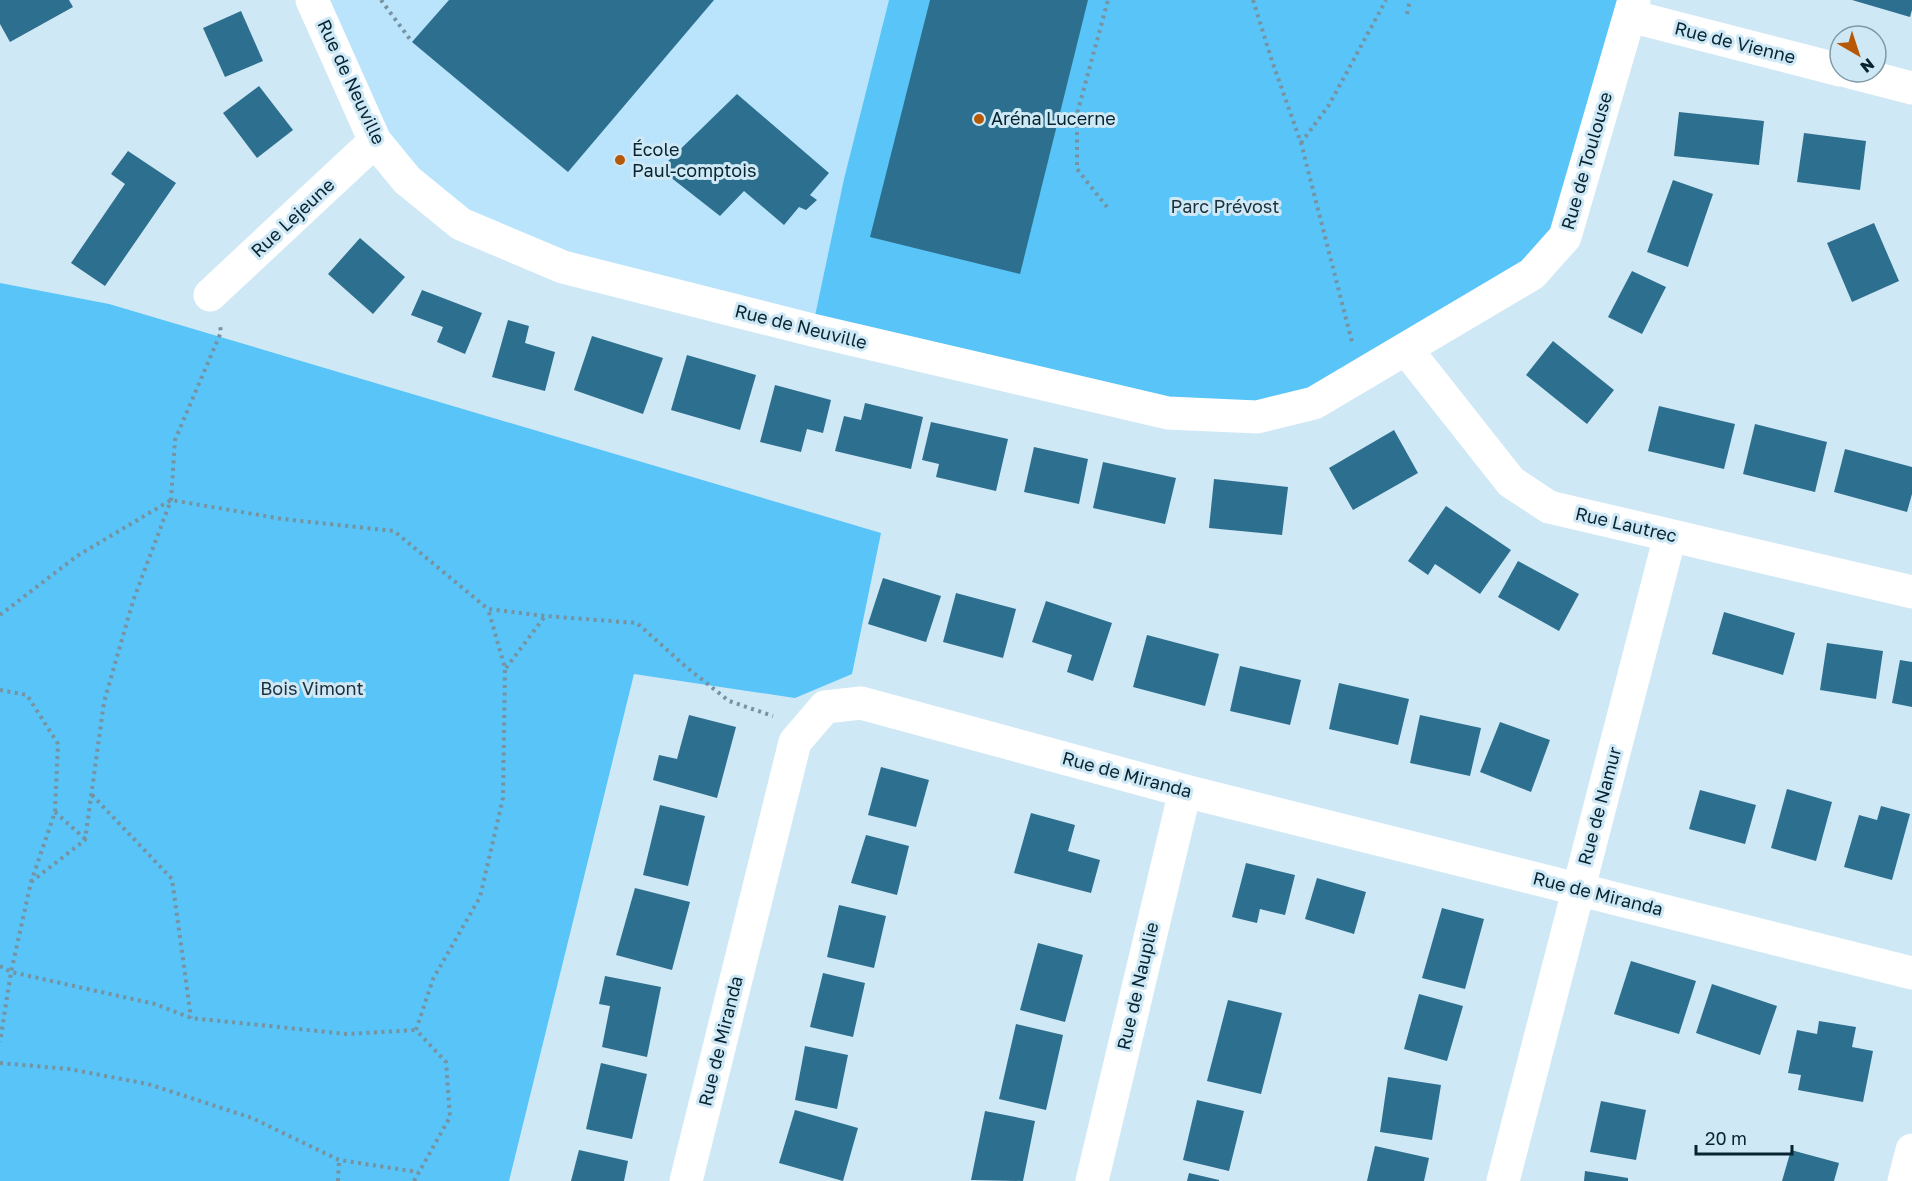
<svg xmlns="http://www.w3.org/2000/svg" width="1912" height="1181" viewBox="0 0 1912 1181" font-family="'Golos Text',sans-serif">
  <rect width="100%" height="100%" fill="#cfe8f6"/>
  <polygon fill="#b9e4fc" points="312,0 889,0 844,179 812,330 563,267 407,180"/>
  <g fill="#58c4f7">
    <polygon points="889,0 1634,0 1565,237 1532,274 1257,417 812,330 844,179"/>
    <polygon points="0,283 109,304 881,533 852,674 795,698 634,674 509,1181 0,1181"/>
  </g>
  <g fill="#2d6f8e">
    <polygon points="0,0 69,0 73,7 10,42 0,24"/>
    <polygon points="449,0 714,0 568,172 412,42"/>
    <polygon points="930,0 1088,0 1020,274 870,237"/>
    <polygon points="1852,0 1912,0 1912,10 1910,17"/>
    <polygon points="241,11 263,61 225,77 203,28"/>
    <polygon points="259,86 293,130 257,158 223,113"/>
    <polygon points="737,94 829,173 810,195 817,200 806,210 799,207 784,225 744,191 720,216 660,169"/>
    <polygon points="1679,112 1764,121 1759,165 1674,156"/>
    <polygon points="1804,133 1866,141 1860,190 1797,182"/>
    <polygon points="128,151 176,183 105,286 71,263 125,184 111,174"/>
    <polygon points="1673,180 1713,194 1688,267 1647,252"/>
    <polygon points="1874,223 1899,281 1852,302 1827,243"/>
    <polygon points="360,238 405,277 373,314 328,274"/>
    <polygon points="1632,271 1666,287 1642,334 1608,317"/>
    <polygon points="422,290 482,313 465,354 437,342 443,327 411,315"/>
    <polygon points="508,320 529,326 525,343 555,352 545,391 492,377"/>
    <polygon points="592,336 663,358 643,414 574,390"/>
    <polygon points="1553,341 1614,390 1587,424 1526,375"/>
    <polygon points="687,355 756,375 740,430 671,410"/>
    <polygon points="775,385 831,400 823,433 807,429 801,452 760,442"/>
    <polygon points="865,403 923,417 911,469 835,451 844,416 861,420"/>
    <polygon points="1659,406 1735,424 1724,469 1648,451"/>
    <polygon points="931,422 1008,439 996,491 936,477 939,464 922,460"/>
    <polygon points="1755,424 1827,442 1815,492 1743,474"/>
    <polygon points="1394,430 1418,473 1353,510 1329,468"/>
    <polygon points="1034,447 1088,459 1079,504 1024,492"/>
    <polygon points="1845,449 1912,467 1912,494 1907,512 1834,492"/>
    <polygon points="1103,462 1176,478 1165,524 1093,508"/>
    <polygon points="1214,479 1288,487 1282,535 1209,528"/>
    <polygon points="1446,506 1511,550 1480,594 1435,564 1428,575 1408,561"/>
    <polygon points="1518,561 1579,594 1559,631 1498,597"/>
    <polygon points="883,578 941,596 926,642 868,624"/>
    <polygon points="956,593 1016,609 1003,658 943,642"/>
    <polygon points="1046,601 1112,623 1093,681 1067,672 1072,655 1032,642"/>
    <polygon points="1724,612 1795,633 1783,675 1712,654"/>
    <polygon points="1147,635 1219,654 1205,706 1133,687"/>
    <polygon points="1827,643 1883,651 1876,699 1820,690"/>
    <polygon points="1900,660 1912,662 1912,707 1892,703"/>
    <polygon points="1240,666 1301,680 1290,725 1230,711"/>
    <polygon points="1339,683 1409,699 1398,745 1329,729"/>
    <polygon points="689,715 736,727 717,798 653,780 659,755 677,759"/>
    <polygon points="1420,715 1481,728 1470,776 1410,763"/>
    <polygon points="1500,722 1550,740 1531,792 1480,772"/>
    <polygon points="881,767 929,780 916,827 868,815"/>
    <polygon points="1787,789 1832,802 1816,861 1771,848"/>
    <polygon points="1700,790 1756,805 1745,844 1689,829"/>
    <polygon points="660,805 705,816 688,886 643,875"/>
    <polygon points="1881,806 1910,814 1892,880 1844,867 1859,815 1877,820"/>
    <polygon points="1031,813 1075,825 1068,851 1100,860 1091,893 1014,873"/>
    <polygon points="866,835 909,846 897,895 851,883"/>
    <polygon points="1246,863 1295,875 1285,915 1260,909 1257,923 1232,917"/>
    <polygon points="1317,878 1366,892 1354,934 1305,919"/>
    <polygon points="635,888 690,902 672,970 616,955"/>
    <polygon points="839,905 886,916 874,968 827,957"/>
    <polygon points="1442,908 1484,919 1465,989 1422,978"/>
    <polygon points="1038,943 1083,955 1065,1022 1020,1010"/>
    <polygon points="1631,961 1696,981 1679,1034 1614,1014"/>
    <polygon points="823,973 865,983 853,1037 810,1027"/>
    <polygon points="605,976 661,987 647,1057 602,1047 610,1006 599,1004"/>
    <polygon points="1712,984 1777,1006 1760,1055 1696,1033"/>
    <polygon points="1419,994 1463,1006 1447,1061 1404,1049"/>
    <polygon points="1228,1000 1282,1013 1261,1094 1207,1081"/>
    <polygon points="1819,1021 1856,1027 1852,1047 1873,1051 1863,1102 1798,1090 1801,1075 1788,1073 1797,1030 1817,1034"/>
    <polygon points="1016,1024 1063,1035 1046,1110 999,1099"/>
    <polygon points="805,1046 848,1055 837,1109 795,1100"/>
    <polygon points="601,1063 647,1074 632,1139 586,1129"/>
    <polygon points="1388,1077 1441,1085 1432,1140 1380,1132"/>
    <polygon points="1197,1100 1244,1111 1229,1171 1183,1160"/>
    <polygon points="1601,1101 1646,1110 1636,1160 1590,1152"/>
    <polygon points="795,1110 858,1128 843,1181 779,1163"/>
    <polygon points="985,1111 1035,1121 1023,1181 971,1180"/>
    <polygon points="1375,1146 1429,1158 1424,1181 1367,1181"/>
    <polygon points="579,1150 628,1161 624,1181 571,1181"/>
    <polygon points="1791,1150 1839,1163 1834,1181 1782,1181"/>
    <polygon points="1585,1171 1628,1178 1628,1181 1584,1181"/>
    <polygon points="1189,1173 1219,1180 1219,1181 1187,1181"/>
  </g>
  <g fill="none" stroke-linecap="round" stroke-linejoin="round">
    <g stroke="#7792a0" stroke-width="4" stroke-dasharray="3 4.5" stroke-linecap="butt">
      <polyline points="381,0 412,42"/>
      <polyline points="1253,0 1271,58 1301,143 1352,342"/>
      <polyline points="1407,14 1410,0"/>
      <polyline points="1301,143 1329,105 1386,0"/>
      <polyline points="1107,207 1077,169 1077,114 1108,0"/>
      <polyline points="0,615 77,556 171,500 283,519 394,531 488,609"/>
      <polyline points="506,668 545,616"/>
      <polyline points="0,690 27,695 58,744 55,812 31,882 11,972 0,1042"/>
      <polyline points="92,795 172,879 191,1018"/>
      <polyline points="55,812 85,839"/>
      <polyline points="31,882 85,840 104,702 133,601 171,500 175,440 221,332 220,326"/>
      <polyline points="0,966 11,972 155,1004 191,1018 347,1034 416,1030"/>
      <polyline points="416,1030 433,979 480,897 503,798 505,668 488,609 545,616 637,623 685,666 729,701 773,716"/>
      <polyline points="0,1063 69,1069 148,1084 252,1118 339,1160 418,1172"/>
      <polyline points="338,1181 339,1160"/>
      <polyline points="414,1181 450,1117 446,1062 416,1030"/>
    </g>
    <g stroke="#fff" stroke-width="33">
      <polyline points="312,0 375,141 407,180 461,224 563,267 812,330 1168,413 1257,417 1314,403 1532,274 1565,237 1634,0"/>
      <polyline points="1630,16 1840,70"/>
      <polyline points="1850,72 1912,88"/>
      <polyline points="210,295 375,141"/>
      <polyline points="1406,349 1511,482 1549,507 1912,592"/>
      <polyline points="686,1181 795,742 825,707 861,703 1185,791 1912,973"/>
      <polyline points="1092,1181 1185,791"/>
      <polyline points="1503,1181 1670,536"/>
      <polyline points="1904,1181 1912,1150"/>
    </g>
  </g>
  <g fill="#b65805" stroke="#cfe8f6" stroke-width="2">
    <circle cx="979" cy="119" r="6"/>
    <circle cx="620" cy="160" r="6"/>
  </g>
  <g text-anchor="middle" stroke-width="6" stroke-linejoin="round" paint-order="stroke">
    <g font-size="18" fill="#072431" stroke="#cfe8f6">
      <text transform="translate(1735 43) rotate(14)" y="6">Rue de Vienne</text>
      <text transform="translate(351 82) rotate(65)" y="6">Rue de Neuville</text>
      <text transform="translate(1587 161) rotate(-74)" y="6">Rue de Toulouse</text>
      <text transform="translate(293 218) rotate(-43)" y="6">Rue Lejeune</text>
      <text transform="translate(801 327) rotate(14)" y="6">Rue de Neuville</text>
      <text transform="translate(1626 525) rotate(13)" y="6">Rue Lautrec</text>
      <text transform="translate(1127 775) rotate(15)" y="6">Rue de Miranda</text>
      <text transform="translate(1600 806) rotate(-75)" y="6">Rue de Namur</text>
      <text transform="translate(1598 894) rotate(14)" y="6">Rue de Miranda</text>
      <text transform="translate(1138 986) rotate(-77)" y="6">Rue de Nauplie</text>
      <text transform="translate(721 1041) rotate(-76)" y="6">Rue de Miranda</text>
    </g>
    <g font-size="18" fill="#072431" stroke="#cfe8f6" text-anchor="start">
      <text x="991" y="125">Aréna Lucerne</text>
      <text x="632" y="156">École<tspan x="632" dy="21">Paul-comptois</tspan></text>
    </g>
    <g font-size="18" fill="#1b303b" stroke="#cfe8f6">
      <text x="1225" y="213">Parc Prévost</text>
      <text x="312" y="695">Bois Vimont</text>
    </g>
  </g>
  <g transform="translate(1858 54) rotate(141)"><circle r="28" fill="#cfe8f6" stroke="#7f9aa7" stroke-width="1.5"/>
  <path d="M0-4.5L10 22L0 15L-10 22Z" fill="#b65805"/>
  <text y="-9" font-size="16" font-weight="bold" text-anchor="middle" fill="#072431">N</text>
  </g>
  <path d="M1696 1145v9h96v-9" fill="none" stroke="#072431" stroke-width="3"/>
  <text x="1705" y="1145" font-size="18" fill="#072431" stroke="#cfe8f6" stroke-width="4.5" paint-order="stroke">20 m</text>
</svg>
